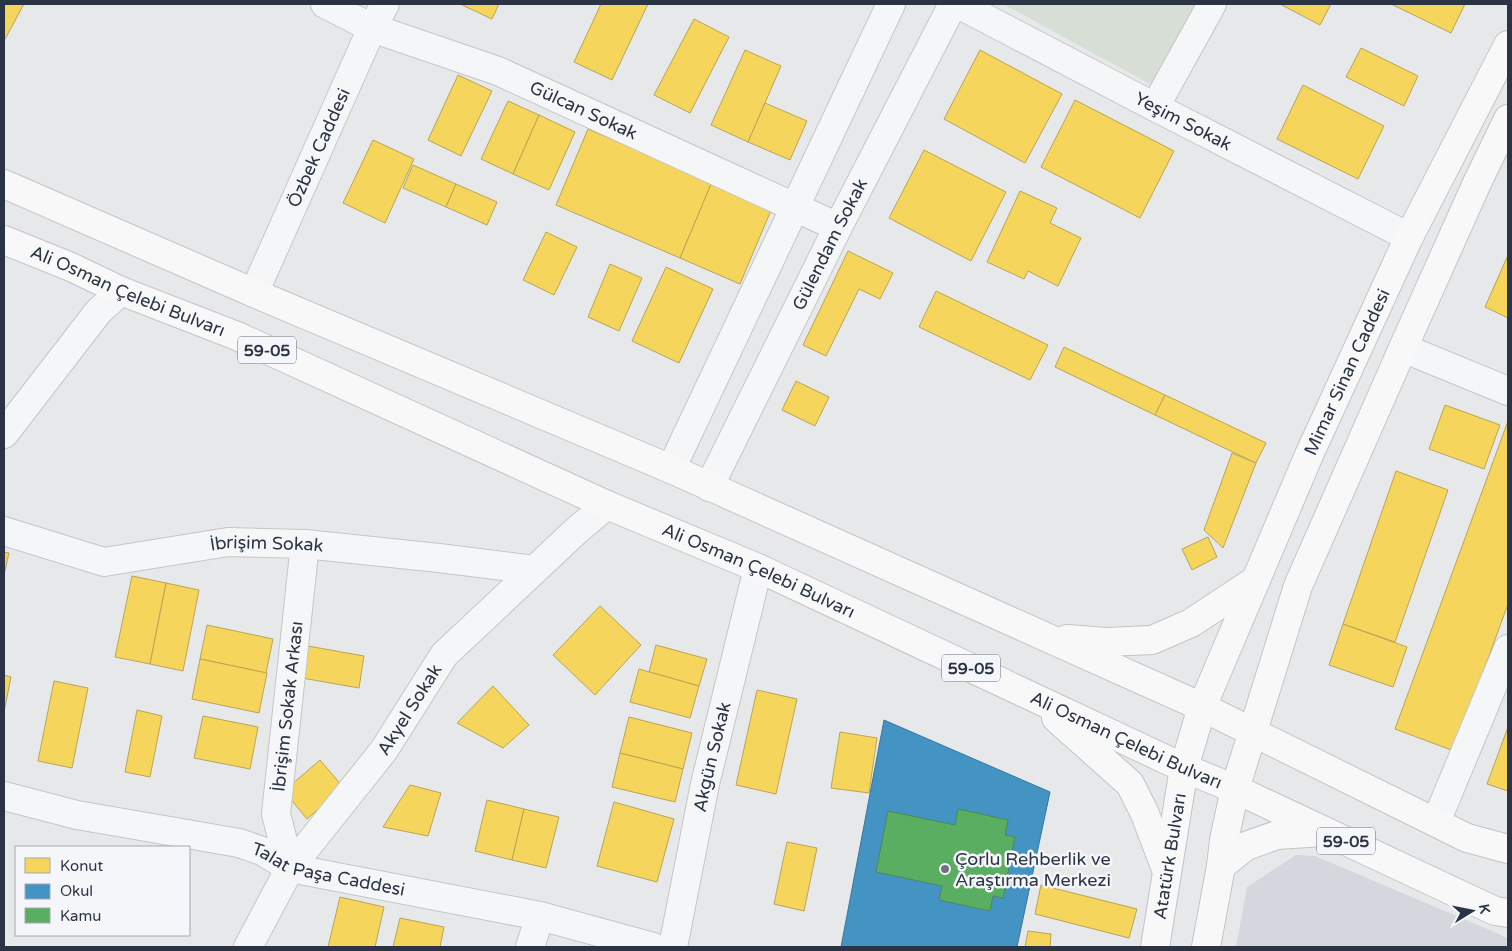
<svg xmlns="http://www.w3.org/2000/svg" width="1512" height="951" viewBox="0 0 1512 951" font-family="'Varela Round',sans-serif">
  <rect width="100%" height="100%" fill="#e6e8ea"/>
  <polygon fill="#d4d7dd" points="1296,855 1315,856 1499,934 1508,939 1508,947 1236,947 1247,887"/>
  <polygon fill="#d6ded6" points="1003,4 1206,4 1159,89"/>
  <g fill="#f6d55c" stroke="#b9a555">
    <polygon points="4,4 24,4 4,41"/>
    <polygon points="460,4 499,4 492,19"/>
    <polygon points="601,4 648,4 612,80 574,62"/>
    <polygon points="1280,4 1331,4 1320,25"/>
    <polygon points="1391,4 1465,4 1451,33"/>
    <polygon points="694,19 729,37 690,113 654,95"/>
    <polygon points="1361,48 1418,76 1404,106 1346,77"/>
    <polygon points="745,50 781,66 748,142 711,125"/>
    <polygon points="980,50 1062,94 1025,163 944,119"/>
    <polygon points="458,75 492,91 461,156 428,140"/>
    <polygon points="1303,85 1384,126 1358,179 1277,139"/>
    <polygon points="1075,100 1174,151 1140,218 1041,167"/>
    <polygon points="508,101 539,115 513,174 481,159"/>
    <polygon points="765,103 807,121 790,160 748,142"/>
    <polygon points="539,115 575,132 549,190 513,174"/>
    <polygon points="588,129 712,182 680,258 556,205"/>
    <polygon points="373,140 414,159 385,223 343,203"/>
    <polygon points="924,150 1006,192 971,261 889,218"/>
    <polygon points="413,165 456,184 446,207 403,188"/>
    <polygon points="712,182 772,208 740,284 680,258"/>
    <polygon points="456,184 497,202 487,225 446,207"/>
    <polygon points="1020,191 1057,208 1050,223 1081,238 1058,286 1028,271 1024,279 987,262"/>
    <polygon points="546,232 577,247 554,295 523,280"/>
    <polygon points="848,251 893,273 880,299 859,289 826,356 803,345"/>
    <polygon points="1508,255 1508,318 1485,307"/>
    <polygon points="610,264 642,278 619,331 588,317"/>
    <polygon points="666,267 713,289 679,363 632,341"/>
    <polygon points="936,291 1048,345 1030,380 919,327"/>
    <polygon points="1064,347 1165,395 1155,415 1055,367"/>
    <polygon points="796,381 829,397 815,426 782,410"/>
    <polygon points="1165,395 1266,443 1256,463 1155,415"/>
    <polygon points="1445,405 1500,425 1484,469 1429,449"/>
    <polygon points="1508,421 1508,604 1454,751 1395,729"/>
    <polygon points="1232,453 1256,463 1223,548 1204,530"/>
    <polygon points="1396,471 1448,490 1395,642 1343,624"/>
    <polygon points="1208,537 1217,557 1192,570 1182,549"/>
    <polygon points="4,552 9,553 4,575"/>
    <polygon points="132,576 166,583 150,664 115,657"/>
    <polygon points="166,583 199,590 183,671 150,664"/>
    <polygon points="600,606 641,645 595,695 553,655"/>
    <polygon points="1343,624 1407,647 1393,687 1329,665"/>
    <polygon points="207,625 273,639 266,673 200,659"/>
    <polygon points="656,645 707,659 699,686 649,672"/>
    <polygon points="308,646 364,656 359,688 302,678"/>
    <polygon points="200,659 267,673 259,713 192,699"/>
    <polygon points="639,669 699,686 690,718 630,702"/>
    <polygon points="4,675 11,677 4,712"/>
    <polygon points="54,681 88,688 72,768 38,761"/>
    <polygon points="493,686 529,725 503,748 457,723"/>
    <polygon points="757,690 797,699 776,794 736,785"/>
    <polygon points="137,710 162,716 150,777 125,772"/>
    <polygon points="203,716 258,727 250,769 194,758"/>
    <polygon points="629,717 692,733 683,769 620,753"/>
    <polygon points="1508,727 1508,791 1487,784"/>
    <polygon points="840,732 877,738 869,793 831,788"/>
    <polygon points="620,753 683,769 675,802 612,787"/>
    <polygon points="320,760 344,788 307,819 284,791"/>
    <polygon points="410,785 441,793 428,836 383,827"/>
    <polygon points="487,800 524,809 512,860 475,851"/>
    <polygon points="614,802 674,819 657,882 597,866"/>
    <polygon points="524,809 559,817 546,868 512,860"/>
    <polygon points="787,842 817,848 804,911 774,904"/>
    <polygon points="1041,885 1137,909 1129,938 1035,914"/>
    <polygon points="340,897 384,907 375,947 328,947"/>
    <polygon points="400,918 444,927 440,947 393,947"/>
    <polygon points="1028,931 1051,934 1050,947 1025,947"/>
  </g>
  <polygon fill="#4393c3" stroke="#3c769d" points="884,720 1050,792 1017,947 841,947"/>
  <polygon fill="#5aae61" stroke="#4c8959" points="958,809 1008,820 1005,835 1015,837 1003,898 993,896 990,911 939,900 942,886 876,872 888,811 955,825"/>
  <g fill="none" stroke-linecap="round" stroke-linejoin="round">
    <g stroke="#c4c6c8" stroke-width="30">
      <g id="minor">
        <path id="s1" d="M325,4L372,28L498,71L838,227"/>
        <path id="s2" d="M958,4L1155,107L1409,237"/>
        <polyline points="1155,107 1212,4"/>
        <path id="s3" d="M254,293L372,28L385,4"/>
        <polyline points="1403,348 1508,391"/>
        <polyline points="4,434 98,312 121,291"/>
        <polyline points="671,469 891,4"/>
        <path id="s4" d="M709,487L838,227L953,4"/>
        <path id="s5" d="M4,531L104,562L228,542L305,544L439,558L534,570"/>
        <path id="s6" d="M4,796L77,815L239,843L262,851L290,868L540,916L653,947"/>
        <polyline points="1436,822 1508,649"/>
        <path id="s7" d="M290,868L276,814L305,544"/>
        <path id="s8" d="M248,947L290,868L384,750L444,655L577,530L607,505"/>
        <polyline points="530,947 540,916"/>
        <path id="s9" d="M673,947L705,784L758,568"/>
      </g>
    </g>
    <g stroke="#c2c5c8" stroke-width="30">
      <g id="major">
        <polyline points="4,184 254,293 671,469 1202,707 1467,838 1508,849"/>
        <path id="s10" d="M4,240L71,267L121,291L237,336L607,505L758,568L1184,768L1235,789L1495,911L1508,913"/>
        <polyline points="1067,639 1106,642 1152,640 1191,623 1256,580"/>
        <polyline points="1056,718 1130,784 1145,814 1167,872"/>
        <polyline points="1221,866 1246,846 1277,835 1323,832"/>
        <path id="s11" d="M1155,947L1184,768L1202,707L1309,455L1409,237L1508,45"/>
        <polyline points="1206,947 1221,866 1224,840 1235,789 1298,586 1403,348 1477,183 1508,119"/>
      </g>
    </g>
    <use href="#minor" stroke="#f5f6f7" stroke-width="28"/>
    <use href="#major" stroke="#f8f8f8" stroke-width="28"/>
  </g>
  <circle fill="#6c737f" stroke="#f4f6f9" stroke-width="2" cx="945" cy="869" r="5"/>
  <g text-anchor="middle" stroke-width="5" stroke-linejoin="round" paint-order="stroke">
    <g fill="#f4f6f9" stroke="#676e7b" stroke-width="1">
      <rect x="238" y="336.5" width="58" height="27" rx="4"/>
      <rect x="942" y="654.5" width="58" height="27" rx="4"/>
      <rect x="1317" y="827.5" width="58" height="27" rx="4"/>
    </g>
    <g font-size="16" font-weight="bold" fill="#2b3445">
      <text x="267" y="356">59-05</text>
      <text x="971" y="674">59-05</text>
      <text x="1346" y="847">59-05</text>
    </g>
    <g font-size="18" fill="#2b3445" stroke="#f4f6f9">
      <text dy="6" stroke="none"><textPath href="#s1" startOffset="280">Gülcan Sokak</textPath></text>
      <text dy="6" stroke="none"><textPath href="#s2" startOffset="254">Yeşim Sokak</textPath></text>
      <text dy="6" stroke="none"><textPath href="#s3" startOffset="159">Özbek Caddesi</textPath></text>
      <text dy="6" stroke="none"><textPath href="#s4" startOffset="271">Gülendam Sokak</textPath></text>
      <text dy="6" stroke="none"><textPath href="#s10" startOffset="134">Ali Osman Çelebi Bulvarı</textPath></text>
      <text dy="6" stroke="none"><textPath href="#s11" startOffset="610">Mimar Sinan Caddesi</textPath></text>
      <text dy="6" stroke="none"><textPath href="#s5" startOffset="269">İbrişim Sokak</textPath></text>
      <text dy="6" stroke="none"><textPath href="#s10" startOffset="824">Ali Osman Çelebi Bulvarı</textPath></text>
      <text dy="6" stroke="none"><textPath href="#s7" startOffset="164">İbrişim Sokak Arkası</textPath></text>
      <text dy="6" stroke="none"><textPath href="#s8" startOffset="288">Akyel Sokak</textPath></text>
      <text dy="6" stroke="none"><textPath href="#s10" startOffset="1229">Ali Osman Çelebi Bulvarı</textPath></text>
      <text dy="6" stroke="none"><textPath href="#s9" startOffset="194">Akgün Sokak</textPath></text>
      <text dy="6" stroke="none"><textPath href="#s11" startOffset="92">Atatürk Bulvarı</textPath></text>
      <text dy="6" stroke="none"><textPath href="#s6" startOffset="334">Talat Paşa Caddesi</textPath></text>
    </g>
    <g font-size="18" fill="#2b3445" stroke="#f4f6f9" text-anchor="start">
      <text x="955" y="865">Çorlu Rehberlik ve<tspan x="955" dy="21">Araştırma Merkezi</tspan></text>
    </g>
  </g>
  <rect width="1512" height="951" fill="none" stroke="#2b3445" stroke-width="10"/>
  <rect x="15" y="846" width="175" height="90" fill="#f4f6f9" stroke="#a4a8b1"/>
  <rect x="25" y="858" width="25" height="15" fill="#f6d55c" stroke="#a4a8b1"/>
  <text x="60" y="871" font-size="15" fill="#2b3445">Konut</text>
  <rect x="25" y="884" width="25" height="15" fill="#4393c3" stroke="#a4a8b1"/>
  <text x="60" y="896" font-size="15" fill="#2b3445">Okul</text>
  <rect x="25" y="908" width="25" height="15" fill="#5aae61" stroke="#a4a8b1"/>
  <text x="60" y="921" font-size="15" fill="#2b3445">Kamu</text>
  <g transform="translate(1472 911) rotate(80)" stroke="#f4f6f9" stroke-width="4" paint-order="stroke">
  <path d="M0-4L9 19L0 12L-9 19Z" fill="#2b3445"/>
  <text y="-8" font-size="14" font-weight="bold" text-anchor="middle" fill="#2b3445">K</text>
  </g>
</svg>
